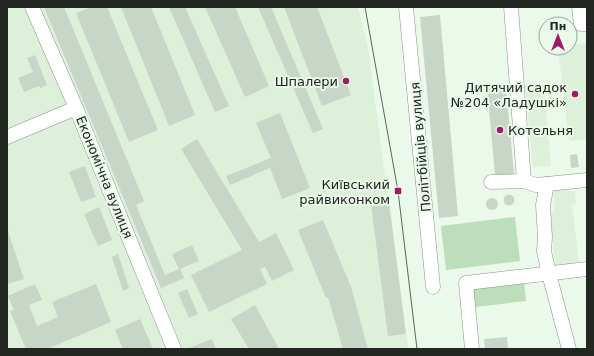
<svg xmlns="http://www.w3.org/2000/svg" width="594" height="356" viewBox="0 0 594 356" font-family="'DejaVu Sans',sans-serif">
  <rect width="100%" height="100%" fill="#eaf9e9"/>
  <g fill="#dcf0da">
    <polygon points="7,7 358,7 368,48 406,334 409,349 7,349"/>
    <polygon points="587,43 587,139 569,141 558,48 570,48 570,45"/>
    <polygon points="535,84 536,91 544,90 551,166 533,167 525,85"/>
    <polygon points="565,188 566,191 575,191 576,203 572,204 579,265 555,267 553,242 551,242 550,224 552,223 551,212 555,211 553,189"/>
  </g>
  <g fill="#bddeba">
    <polygon points="515,217 520,261 446,270 441,226"/>
    <polygon points="524,281 526,301 475,307 473,287"/>
  </g>
  <g fill="#c8d6c7">
    <polygon points="44,7 64,7 144,201 136,205 165,275 179,269 172,254 192,245 199,261 180,269 184,278 161,288"/>
    <polygon points="91,7 107,7 158,130 129,142 76,13"/>
    <polygon points="121,7 151,7 195,115 169,126"/>
    <polygon points="169,7 185,7 229,106 215,112"/>
    <polygon points="205,7 235,7 269,86 245,97"/>
    <polygon points="258,7 271,7 323,129 313,133"/>
    <polygon points="284,7 317,7 351,95 322,106"/>
    <polygon points="440,15 458,216 439,218 420,17"/>
    <polygon points="35,55 47,85 40,88 39,86 24,92 18,78 33,72 27,58"/>
    <polygon points="506,86 514,174 495,175 487,87"/>
    <polygon points="280,113 310,188 282,199 270,168 230,185 226,176 271,158 256,123"/>
    <polygon points="197,139 259,242 276,233 294,270 272,281 265,267 260,269 267,284 209,312 191,275 242,250 181,149"/>
    <polygon points="577,154 579,167 571,168 570,155"/>
    <polygon points="85,166 96,197 81,202 69,172"/>
    <circle cx="509" cy="200" r="5.5"/>
    <circle cx="492" cy="204" r="6"/>
    <polygon points="389,202 406,334 388,336 371,204"/>
    <polygon points="99,207 112,240 98,246 84,214"/>
    <polygon points="323,220 351,287 368,349 343,349 328,297 326,298 298,230"/>
    <polygon points="7,228 24,279 7,284"/>
    <polygon points="118,254 129,288 123,291 112,257"/>
    <polygon points="35,284 42,300 29,305 37,326 58,317 52,302 96,284 111,322 47,349 26,349 10,311 14,310 8,296"/>
    <polygon points="187,289 198,314 189,318 178,293"/>
    <polygon points="255,305 279,349 249,349 231,319"/>
    <polygon points="140,319 153,349 123,349 115,330"/>
    <polygon points="507,337 508,349 485,349 484,339"/>
    <polygon points="212,339 216,349 187,349"/>
  </g>
  <g fill="none" stroke-linecap="round" stroke-linejoin="round">
    <g stroke="#889687" stroke-width="15">
      <g id="minor">
        <polyline points="32,7 76,108 174,349"/>
        <polyline points="406,7 433,287"/>
        <polyline points="511,7 524,181"/>
        <polyline points="579,7 581,24 587,24"/>
        <polyline points="7,137 76,108"/>
        <polyline points="491,182 524,181 536,185 547,184"/>
        <polyline points="472,349 466,283 587,269"/>
        <polyline points="569,349 549,274 544,251 545,237 543,205 547,184 587,180"/>
      </g>
    </g>
    <use href="#minor" stroke="#fff" stroke-width="14"/>
    <polyline stroke="#5d655c" stroke-width="1" points="365,7 398,191 417,349"/>
  </g>
  <g fill="#a11865" stroke="#eaf9e9" stroke-width="1.5">
    <circle cx="346" cy="81" r="4"/>
    <circle cx="575" cy="94" r="4"/>
    <circle cx="500" cy="130" r="4"/>
    <rect x="394" y="187" width="8" height="8" rx="2"/>
  </g>
  <g text-anchor="middle" stroke-width="4" stroke-linejoin="round" paint-order="stroke">
    <g font-size="13" fill="#222721" stroke="#eaf9e9" text-anchor="end">
      <text x="338" y="86">Шпалери</text>
      <text x="567" y="92">Дитячий садок<tspan x="567" dy="15">№204 «Ладушкі»</tspan></text>
      <text x="508" y="135" text-anchor="start">Котельня</text>
      <text x="390" y="189">Київський<tspan x="390" dy="15">райвиконком</tspan></text>
    </g>
    <g font-size="13" fill="#222721" stroke="#eaf9e9">
      <text transform="translate(420 147) rotate(-95)" y="5">Політбійців вулиця</text>
      <text transform="translate(105 177) rotate(68)" y="5">Економічна вулиця</text>
    </g>
  </g>
  <rect width="594" height="356" fill="none" stroke="#222721" stroke-width="16"/>
  <g transform="translate(558 36)"><circle r="19" fill="#eaf9e9" stroke="#9aa599"/>
  <path d="M0-3L7 15L0 10L-7 15Z" fill="#a11865"/>
  <text y="-6" font-size="11" font-weight="bold" text-anchor="middle" fill="#222721">Пн</text>
  </g>
</svg>
